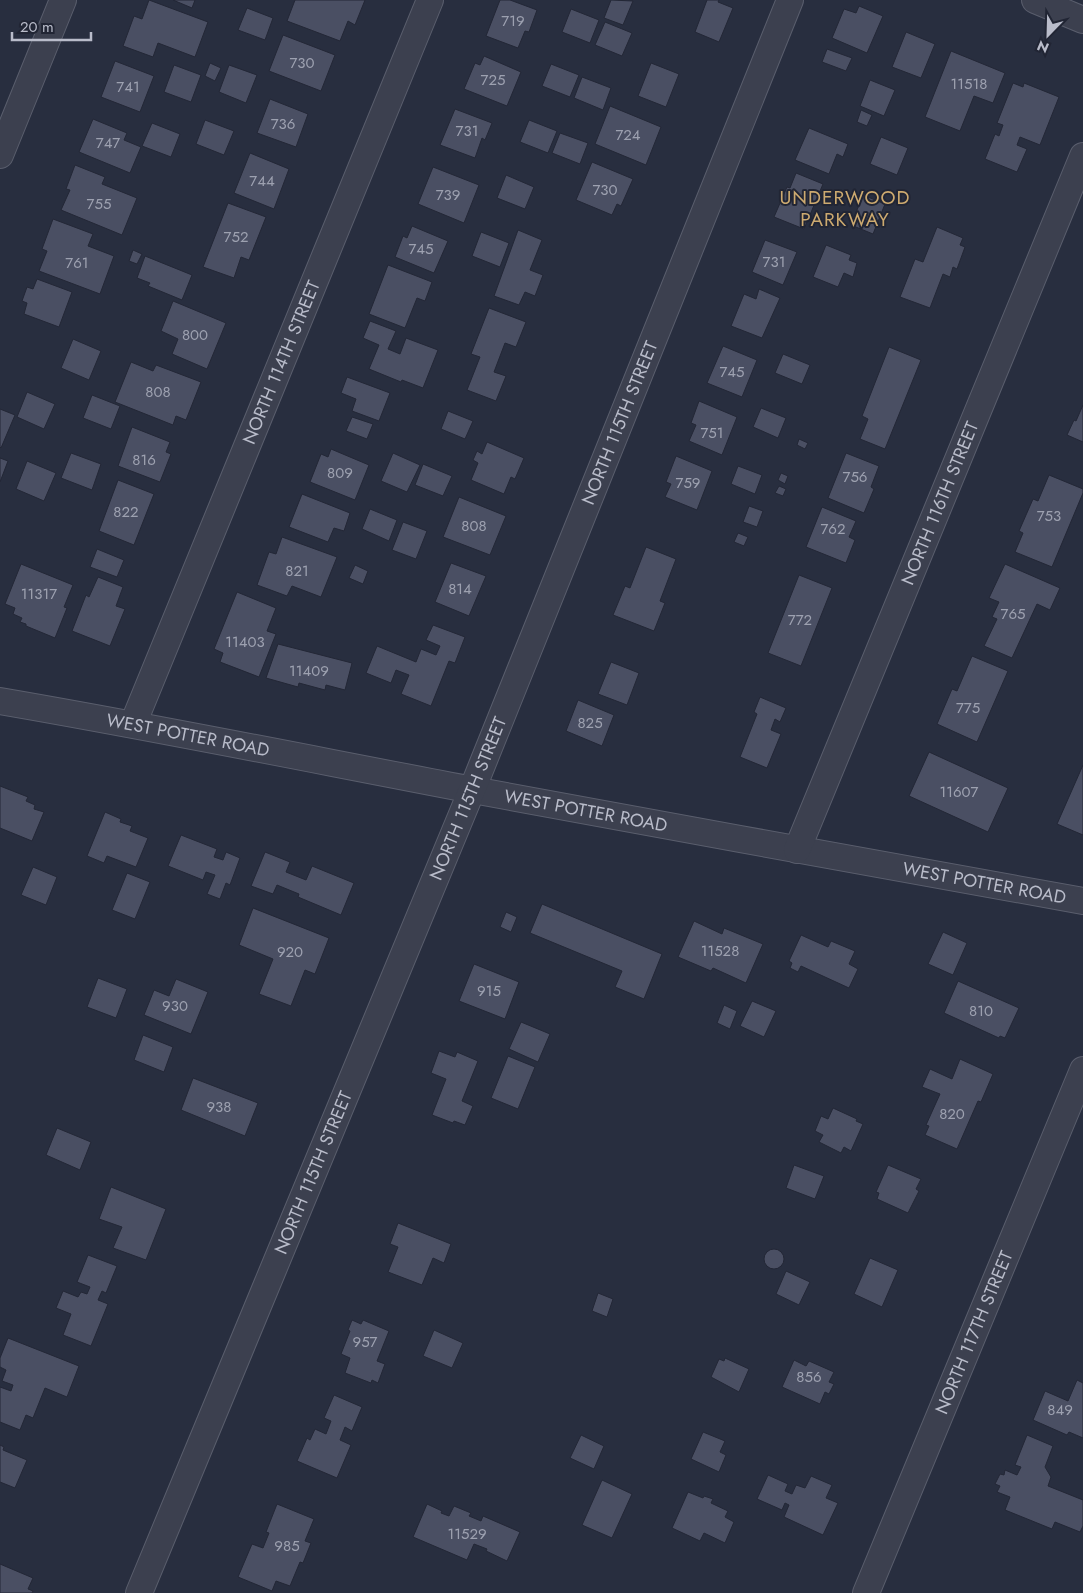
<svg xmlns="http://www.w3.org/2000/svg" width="1083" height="1593" viewBox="0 0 1083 1593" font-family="Jost,sans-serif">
  <rect width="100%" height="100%" fill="#282e3f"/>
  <g fill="#4a4f63" stroke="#232736">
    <polygon points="149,0 208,22 195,57 158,43 153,57 123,46 134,16 142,19"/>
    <polygon points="173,0 195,0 192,8"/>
    <polygon points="295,0 365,0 355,25 348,21 340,41 287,21"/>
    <polygon points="500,0 510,0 537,10 529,32 525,31 518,48 486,36"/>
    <polygon points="611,0 633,1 623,25 604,18"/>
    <polygon points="707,0 719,0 718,2 733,8 719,42 695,32"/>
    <polygon points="859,6 883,16 867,53 832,38 844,9 856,13"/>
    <polygon points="247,8 273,18 265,40 238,30"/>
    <polygon points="571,9 599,20 590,43 562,32"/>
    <polygon points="605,22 632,33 622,56 595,45"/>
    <polygon points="906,32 935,44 921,78 892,67"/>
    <polygon points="283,35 335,55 321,91 269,71"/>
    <polygon points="827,49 852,58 846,71 822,62"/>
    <polygon points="951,51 1005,73 993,103 974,96 960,131 925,117"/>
    <polygon points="484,56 521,72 507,106 464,89 475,63 480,65"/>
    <polygon points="115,61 154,76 140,112 101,97"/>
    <polygon points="210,63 221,68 215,81 205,76"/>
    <polygon points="651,63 679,74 666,107 638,96"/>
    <polygon points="551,64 579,75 570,97 542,86"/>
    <polygon points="174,65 201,75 191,102 164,92"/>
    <polygon points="229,65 257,75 246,103 219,92"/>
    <polygon points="582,77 611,88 603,110 574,98"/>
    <polygon points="870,80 895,90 884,116 860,106"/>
    <polygon points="1013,83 1023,87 1024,83 1059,97 1040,145 1020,137 1017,145 1027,149 1017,172 985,159 995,134 999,136 1003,125 997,123"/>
    <polygon points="270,99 308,114 296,147 257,133"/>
    <polygon points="610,106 661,127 646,165 595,144"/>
    <polygon points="455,109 492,123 485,140 482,138 475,158 440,145"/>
    <polygon points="861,110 872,115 867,126 857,122"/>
    <polygon points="93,119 127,133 124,140 141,147 130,173 79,152"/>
    <polygon points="205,120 234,131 224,155 196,144"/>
    <polygon points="529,120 557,131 548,153 520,142"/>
    <polygon points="152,123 180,134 171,157 142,146"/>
    <polygon points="809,128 848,144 843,157 837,154 829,174 795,160"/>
    <polygon points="560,133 588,143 580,164 552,153"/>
    <polygon points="881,137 908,148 897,175 870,164"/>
    <polygon points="250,153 289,169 274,209 234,193"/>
    <polygon points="592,162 633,179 621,206 617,204 612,215 576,200"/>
    <polygon points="75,165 105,177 102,184 137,198 122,235 61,210 70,190 66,189"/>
    <polygon points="433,167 479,185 464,223 418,204"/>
    <polygon points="796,173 823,184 804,229 774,217 787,187 790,188"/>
    <polygon points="506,175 534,187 525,209 497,198"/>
    <polygon points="863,195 885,204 873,234 851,225"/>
    <polygon points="228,203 266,217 249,260 241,257 234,278 203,267"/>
    <polygon points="53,219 93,234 88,246 114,256 100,294 39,271 47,251 42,249"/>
    <polygon points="412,226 448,241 434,273 395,257 403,236 407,238"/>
    <polygon points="937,227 963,238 960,245 965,247 957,269 953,267 950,277 943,274 930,308 900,297 915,259 923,262"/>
    <polygon points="518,230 542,240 530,270 543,275 535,296 525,292 519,305 494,296"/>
    <polygon points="481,232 509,243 500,267 472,256"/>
    <polygon points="765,240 797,252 783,285 752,272"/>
    <polygon points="826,245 851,255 849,260 857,263 853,277 844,273 838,287 813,277"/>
    <polygon points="133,250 142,254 137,264 129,261"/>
    <polygon points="145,256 192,275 182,300 148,286 150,283 137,278"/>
    <polygon points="388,265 432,282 425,301 417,298 405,328 369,314"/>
    <polygon points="37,279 72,292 59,327 24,314 27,303 22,301 27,287 33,289"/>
    <polygon points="759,289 780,298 762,338 731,326 744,294 756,299"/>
    <polygon points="173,301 226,323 207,369 172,354 178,339 161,331"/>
    <polygon points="489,308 526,322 516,347 505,343 494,372 506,376 496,401 467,390 480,357 471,354"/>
    <polygon points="370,321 396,331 388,349 400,354 406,338 438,350 423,388 402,380 401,382 369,369 379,345 363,338"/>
    <polygon points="73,339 101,351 89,380 61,368"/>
    <polygon points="723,346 757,360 742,397 707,383"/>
    <polygon points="889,347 921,360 885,449 860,439 868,419 862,416"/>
    <polygon points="783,354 810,365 802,384 775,373"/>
    <polygon points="131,362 153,371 156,365 201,382 186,420 176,416 173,425 115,402"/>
    <polygon points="347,377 390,393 379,421 352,411 356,399 341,393"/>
    <polygon points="27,392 55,404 44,429 17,417"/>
    <polygon points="92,395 120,406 111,429 83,418"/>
    <polygon points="699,401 737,417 722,455 689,441 696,425 691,423"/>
    <polygon points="1083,405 1083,442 1067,435 1074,420 1076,421"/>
    <polygon points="761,408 786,418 778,438 753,427"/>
    <polygon points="0,409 15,415 1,448 0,447"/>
    <polygon points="448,411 473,421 465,439 441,429"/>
    <polygon points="352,417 373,424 367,439 346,431"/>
    <polygon points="132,427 170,442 166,452 171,454 160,482 118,466"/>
    <polygon points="799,439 808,443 805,449 797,445"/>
    <polygon points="487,442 524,458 515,479 511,477 504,494 471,480 478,463 473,460 477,451 482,454"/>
    <polygon points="331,449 369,465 355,500 310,482 321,454 328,457"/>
    <polygon points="71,453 101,464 92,490 61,478"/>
    <polygon points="393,453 420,465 407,492 381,481"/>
    <polygon points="846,453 879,466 871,487 874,489 864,513 828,498"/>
    <polygon points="676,456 712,471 697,510 665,497 671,484 666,482"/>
    <polygon points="0,458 8,461 0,482"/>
    <polygon points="27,461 56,473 44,501 16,489"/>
    <polygon points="423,464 452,476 443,496 415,485"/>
    <polygon points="738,466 762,475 755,494 731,484"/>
    <polygon points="781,473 788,476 785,484 778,480"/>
    <polygon points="1049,475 1083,489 1083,493 1052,567 1015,552 1023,533 1019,531 1033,499 1038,501"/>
    <polygon points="118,480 154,494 134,545 99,531"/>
    <polygon points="779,486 786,489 783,496 775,493"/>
    <polygon points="302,494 350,513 344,531 334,528 328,542 289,527"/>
    <polygon points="459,497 506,516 490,555 443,537"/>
    <polygon points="749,506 763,511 757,527 743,522"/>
    <polygon points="822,507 856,521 849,537 855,540 846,563 806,547"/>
    <polygon points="370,509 397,520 389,541 362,529"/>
    <polygon points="403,522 427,531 416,559 392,550"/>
    <polygon points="738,533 748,537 744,546 734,542"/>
    <polygon points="282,537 337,557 321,597 292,586 287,596 257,585 269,552 276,554"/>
    <polygon points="646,547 676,559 660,601 665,603 654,631 613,615 625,586 630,588"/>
    <polygon points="97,549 124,560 117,577 90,567"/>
    <polygon points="451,563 486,576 469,616 435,602"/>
    <polygon points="21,564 73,585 64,607 67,608 55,638 26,626 26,624 20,622 22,618 13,614 15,608 5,604"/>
    <polygon points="1005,564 1060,588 1050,610 1037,604 1012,658 984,646 997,619 992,617 999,602 989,598"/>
    <polygon points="355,565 368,571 363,584 349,578"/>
    <polygon points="799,575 832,588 801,666 768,653"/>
    <polygon points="98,577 123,587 116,606 125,609 110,646 72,631 86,595 89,597"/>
    <polygon points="237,592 276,608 267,631 276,634 259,677 220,662 223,653 214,649"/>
    <polygon points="433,625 465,637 455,663 449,661 431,706 401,694 409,675 396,670 391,683 366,673 377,646 416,662 421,649 436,655 440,646 426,640"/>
    <polygon points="278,644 352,663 345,690 326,685 325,690 299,683 298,687 266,678"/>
    <polygon points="972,656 1008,671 977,742 937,724 952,689 957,691"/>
    <polygon points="611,662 639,673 627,705 598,694"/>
    <polygon points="760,697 786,708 780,722 775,719 771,730 781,734 767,768 740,757 757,714 754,712"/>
    <polygon points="578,700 614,715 602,746 566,731"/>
    <polygon points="929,752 1008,788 988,832 909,796"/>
    <polygon points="1083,765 1083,835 1057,824"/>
    <polygon points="0,786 28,797 26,801 35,805 34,809 44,812 32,841 0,828"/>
    <polygon points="105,812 121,819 120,822 132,826 130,831 148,838 136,867 107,856 104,863 87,856"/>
    <polygon points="181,835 217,849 214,857 223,860 226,852 240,858 230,885 226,883 220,899 207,894 215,875 206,872 203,880 168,866"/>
    <polygon points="265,852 290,862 286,872 306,880 312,866 354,883 341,915 298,897 299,894 277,885 273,894 251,886"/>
    <polygon points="33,867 57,877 46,905 21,895"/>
    <polygon points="127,873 150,882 135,919 112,910"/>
    <polygon points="542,904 662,954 644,999 615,987 622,971 530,933"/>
    <polygon points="253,908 329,938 315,974 305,970 291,1006 259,994 273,959 239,945"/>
    <polygon points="506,912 517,917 511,932 500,927"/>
    <polygon points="694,921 722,934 724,928 763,944 746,983 713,968 711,971 678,957"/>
    <polygon points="943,932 967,943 953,975 928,964"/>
    <polygon points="801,935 828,947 831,941 855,951 849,964 858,969 849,988 801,966 798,972 790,968 792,963 789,961"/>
    <polygon points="474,964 519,982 505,1019 459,1001"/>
    <polygon points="98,978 127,989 116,1018 87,1007"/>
    <polygon points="176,979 208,992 191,1034 144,1015 154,990 169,996"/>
    <polygon points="958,981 1019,1008 1005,1038 1000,1036 999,1038 944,1013"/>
    <polygon points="752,1001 776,1011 764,1037 740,1026"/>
    <polygon points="724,1005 737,1011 730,1029 717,1023"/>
    <polygon points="521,1022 550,1034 538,1062 509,1049"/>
    <polygon points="143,1035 173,1047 164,1072 134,1060"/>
    <polygon points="439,1051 455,1057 457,1052 478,1061 462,1101 473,1106 465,1125 454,1121 453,1123 432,1115 446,1079 431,1073"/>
    <polygon points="508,1056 535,1067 518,1109 491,1098"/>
    <polygon points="960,1059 993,1074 981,1102 978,1101 957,1149 925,1135 929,1126 926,1125 940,1094 922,1087 930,1069 952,1079"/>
    <polygon points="193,1078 258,1103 245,1136 181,1110"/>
    <polygon points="833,1108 857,1119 856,1121 863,1124 851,1151 844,1147 841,1153 819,1142 823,1135 815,1131 821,1116 828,1119"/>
    <polygon points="57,1128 91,1142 80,1170 46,1155"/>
    <polygon points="794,1165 824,1176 815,1199 786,1188"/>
    <polygon points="888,1165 921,1179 916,1189 919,1191 908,1213 877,1199 879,1193 876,1192"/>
    <polygon points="111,1187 166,1209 146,1260 113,1248 122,1227 99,1219"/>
    <polygon points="398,1223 451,1244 444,1263 433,1258 422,1285 388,1272 398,1247 390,1244"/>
    <circle cx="774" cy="1259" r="10"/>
    <polygon points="88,1255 117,1266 106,1293 102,1291 98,1300 108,1304 91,1346 63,1335 71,1314 56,1308 63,1291 78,1297 81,1292 87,1294 90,1287 77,1282"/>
    <polygon points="870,1258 898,1270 882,1307 854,1294"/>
    <polygon points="786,1271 810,1282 799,1305 776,1294"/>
    <polygon points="598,1293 613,1299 607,1317 592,1311"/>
    <polygon points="352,1320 361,1324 363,1320 389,1331 377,1361 385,1364 378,1383 372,1380 371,1383 345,1373 350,1358 341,1354 350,1331 348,1330"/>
    <polygon points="434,1330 463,1343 452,1368 423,1356"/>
    <polygon points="8,1338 79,1366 67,1397 45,1388 33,1418 26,1415 20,1430 0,1422 0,1387 11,1391 13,1385 2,1381 6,1370 0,1367 0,1358"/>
    <polygon points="725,1358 749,1369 739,1392 711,1377 719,1359 724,1361"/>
    <polygon points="794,1360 806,1366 809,1361 834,1372 829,1382 834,1384 829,1394 825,1392 820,1404 782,1387"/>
    <polygon points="1077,1380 1083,1383 1083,1438 1069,1432 1067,1435 1033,1420 1045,1391 1068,1401"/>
    <polygon points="334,1395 362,1407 352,1431 345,1427 340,1440 351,1445 337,1478 297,1461 307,1438 310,1440 315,1429 326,1434 331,1421 324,1418"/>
    <polygon points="703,1432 725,1441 720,1452 726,1455 719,1472 691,1459"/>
    <polygon points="581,1435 604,1446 594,1469 570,1458"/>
    <polygon points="1027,1435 1053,1446 1045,1467 1051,1477 1048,1486 1083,1500 1083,1526 1080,1532 1055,1522 1052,1529 1005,1510 1010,1497 997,1492 1000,1486 995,1484 1000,1474 1004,1475 1005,1470 1017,1475 1021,1467 1015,1465"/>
    <polygon points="0,1445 4,1447 3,1450 27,1460 15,1488 0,1482"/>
    <polygon points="768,1475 788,1484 785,1491 792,1494 796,1485 805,1488 811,1476 832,1485 826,1498 838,1503 823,1535 784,1517 789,1505 785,1503 782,1510 757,1499"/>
    <polygon points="602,1480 632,1494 612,1538 582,1525"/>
    <polygon points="688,1492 703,1498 704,1496 713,1499 711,1503 728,1511 725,1517 734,1522 725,1543 704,1533 700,1541 672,1528"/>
    <polygon points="277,1504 314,1519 305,1541 311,1543 303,1563 300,1562 290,1586 276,1581 272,1591 238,1577 252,1544 263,1548 269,1533 266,1532"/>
    <polygon points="427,1504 442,1511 441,1513 449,1516 454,1506 471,1513 469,1516 481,1521 483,1516 520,1532 507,1561 486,1551 487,1549 474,1544 467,1560 413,1537"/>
    <polygon points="0,1564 33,1578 28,1589 33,1591 32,1593 0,1593"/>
  </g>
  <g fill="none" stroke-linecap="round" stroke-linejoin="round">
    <g stroke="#5a5e6d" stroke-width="28">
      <g id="minor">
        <polyline points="1035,0 1083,20"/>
        <polyline points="0,155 63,0"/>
        <path id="s1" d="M0,701C158,728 315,760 473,790C676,828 880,864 1083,901"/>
        <path id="s2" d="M133,724L430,0"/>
        <path id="s3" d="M797,850L1083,156"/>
        <path id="s4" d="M139,1593L472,790L790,0"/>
        <path id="s5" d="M866,1593L1083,1070"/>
      </g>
    </g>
    <use href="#minor" stroke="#3c404f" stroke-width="26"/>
  </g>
  <g text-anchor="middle" stroke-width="4" stroke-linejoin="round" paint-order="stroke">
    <g font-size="15" fill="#9da1b0">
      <text x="513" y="26">719</text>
      <text x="302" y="68">730</text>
      <text x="493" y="85">725</text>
      <text x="969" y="89">11518</text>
      <text x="128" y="92">741</text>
      <text x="283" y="129">736</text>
      <text x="467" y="136">731</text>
      <text x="628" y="140">724</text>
      <text x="108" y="148">747</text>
      <text x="262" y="186">744</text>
      <text x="605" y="195">730</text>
      <text x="448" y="200">739</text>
      <text x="99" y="209">755</text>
      <text x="236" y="242">752</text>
      <text x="421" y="254">745</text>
      <text x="774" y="267">731</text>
      <text x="77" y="268">761</text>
      <text x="195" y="340">800</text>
      <text x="732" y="377">745</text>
      <text x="158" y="397">808</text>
      <text x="712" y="438">751</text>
      <text x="144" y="465">816</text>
      <text x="340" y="478">809</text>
      <text x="855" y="482">756</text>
      <text x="688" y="488">759</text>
      <text x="126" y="517">822</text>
      <text x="1049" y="521">753</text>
      <text x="474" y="531">808</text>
      <text x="833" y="534">762</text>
      <text x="297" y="576">821</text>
      <text x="460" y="594">814</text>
      <text x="39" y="599">11317</text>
      <text x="1013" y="619">765</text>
      <text x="800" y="625">772</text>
      <text x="245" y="647">11403</text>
      <text x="309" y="676">11409</text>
      <text x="968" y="713">775</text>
      <text x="590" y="728">825</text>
      <text x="959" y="797">11607</text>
      <text x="720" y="956">11528</text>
      <text x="290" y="957">920</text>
      <text x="489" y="996">915</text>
      <text x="175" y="1011">930</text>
      <text x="981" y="1016">810</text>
      <text x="219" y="1112">938</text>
      <text x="952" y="1119">820</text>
      <text x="365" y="1347">957</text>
      <text x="809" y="1382">856</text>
      <text x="1060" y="1415">849</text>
      <text x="467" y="1539">11529</text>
      <text x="287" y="1551">985</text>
    </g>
    <g font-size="18" fill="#b9bcca" stroke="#212534">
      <text dy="6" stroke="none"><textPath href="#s2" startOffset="391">NORTH 114TH STREET</textPath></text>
      <text dy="6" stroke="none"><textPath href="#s4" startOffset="1265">NORTH 115TH STREET</textPath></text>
      <text dy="6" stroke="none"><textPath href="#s3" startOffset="375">NORTH 116TH STREET</textPath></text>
      <text dy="6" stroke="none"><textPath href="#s1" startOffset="191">WEST POTTER ROAD</textPath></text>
      <text dy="6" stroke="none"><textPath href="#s4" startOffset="860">NORTH 115TH STREET</textPath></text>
      <text dy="6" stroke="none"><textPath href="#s1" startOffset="596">WEST POTTER ROAD</textPath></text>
      <text dy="6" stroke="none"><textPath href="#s1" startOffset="1001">WEST POTTER ROAD</textPath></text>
      <text dy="6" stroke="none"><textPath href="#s4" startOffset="455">NORTH 115TH STREET</textPath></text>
      <text dy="6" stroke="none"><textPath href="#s5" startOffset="282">NORTH 117TH STREET</textPath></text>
    </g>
    <g font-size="19" letter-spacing="1" fill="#cdaa70" stroke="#212534">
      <text x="845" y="204">UNDERWOOD<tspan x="845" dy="22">PARKWAY</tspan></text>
    </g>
  </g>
  <g transform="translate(1048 35) rotate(203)" stroke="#212534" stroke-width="4" paint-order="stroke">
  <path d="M0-4L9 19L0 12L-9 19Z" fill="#b9bcca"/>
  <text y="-8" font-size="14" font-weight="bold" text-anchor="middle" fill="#b9bcca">N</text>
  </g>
  <path d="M12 32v8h79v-8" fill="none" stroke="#b9bcca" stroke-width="2.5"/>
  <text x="20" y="32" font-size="15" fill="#b9bcca" stroke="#212534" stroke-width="4" paint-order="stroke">20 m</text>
</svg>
